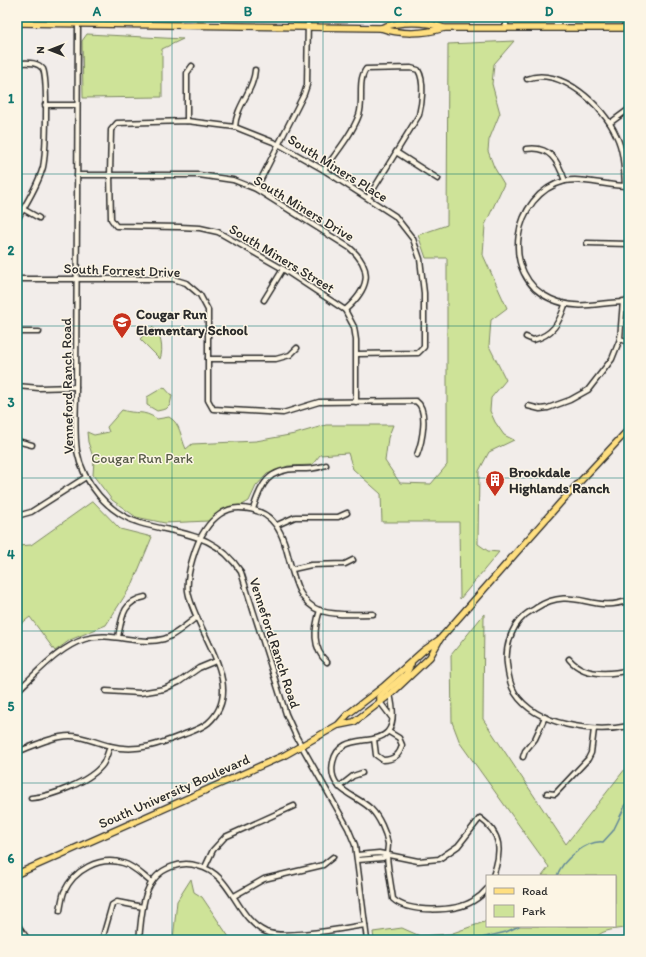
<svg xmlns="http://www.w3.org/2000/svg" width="646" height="957" viewBox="0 0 646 957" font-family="Itim,sans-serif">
  <rect width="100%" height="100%" fill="#f2edea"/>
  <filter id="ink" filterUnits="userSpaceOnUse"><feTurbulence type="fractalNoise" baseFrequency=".025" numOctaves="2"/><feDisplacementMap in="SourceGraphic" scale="8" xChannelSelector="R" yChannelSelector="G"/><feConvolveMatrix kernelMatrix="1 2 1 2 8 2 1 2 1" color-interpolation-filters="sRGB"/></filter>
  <g filter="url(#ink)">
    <g fill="#cee398" stroke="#7c8762">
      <polygon points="87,34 183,39 162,49 162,97 83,98 82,41"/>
      <path d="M514,41L494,64L492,84L500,113L489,140L488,151L494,167L504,184L485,225L483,255L507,308L491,320L489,346L506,380L491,398L490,411L495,422L504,435L514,440L489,452L479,471L478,544L488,551L499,552L460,599L459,522H382L381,494L353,469L348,453L320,455L312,465L288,466L267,474L256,486L249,501L237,508L221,513L208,521L165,523L136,517L112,500L93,475L94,460L88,442L87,432L94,435L109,432L107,427L122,410C137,415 142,409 157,419L169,417C181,424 180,436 186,449L192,444L256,441L295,434L326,425H393L388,438L385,461L400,483L431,484L447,465V258H426L418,235L447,225L448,44Z"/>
      <path d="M152,327C161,333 164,349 160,359L140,339Z"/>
      <polygon points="164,387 172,396 170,405 166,409 157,411 147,405 147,397"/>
      <polygon points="93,501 120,529 152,537 133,583 106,625 70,640 55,651 30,617 17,627 17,546 31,545"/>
      <path d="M484,614L483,719L566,844L629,764V933L624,928C610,930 602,930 593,940H374L373,932L402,928L420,936L450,934L487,921V926H615V876H542L549,867L460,743L452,722L451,655Z"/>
      <polygon points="191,879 194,892 202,897 231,940 173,940 177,901"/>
    </g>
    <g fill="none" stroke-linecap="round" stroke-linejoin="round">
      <g stroke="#608699" stroke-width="1.5">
        <path d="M557,876C562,860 587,840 603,842L613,831L629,798"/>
        <polyline points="473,940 506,932 519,926"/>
      </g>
      <g stroke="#2b2b2b" stroke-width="7">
        <g id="minor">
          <polyline points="506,17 506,28"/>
          <path d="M78,23L76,390C76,410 74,431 77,451C83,483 109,514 140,523C182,535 215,532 241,572L286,714L296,736L348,828L355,845L367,940"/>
          <path d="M17,63C26,63 37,61 43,69C48,80 46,154 43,167C38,186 26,203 17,220"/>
          <path d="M527,79C560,66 604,106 616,135C624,151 624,169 625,186"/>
          <polyline points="45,105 77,105"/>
          <polyline points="187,121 187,73 192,66"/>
          <polyline points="610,123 629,109"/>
          <path d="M235,127C236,106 254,90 255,70"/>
          <path d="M526,149C550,145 558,161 565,181"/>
          <polyline points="396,152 438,179"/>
          <path d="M324,170C336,153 352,134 359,115C364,101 357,81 366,69L411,68L418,70C425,81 422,103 419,115L368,198"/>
          <path d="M77,175H199L233,180L256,189L350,248C375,270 368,290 345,310"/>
          <path d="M629,186C609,187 583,177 565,181C512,194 499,276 551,299C580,312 600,301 629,302"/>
          <polyline points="256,189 304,94 307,85 308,17"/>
          <polyline points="23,209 39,218"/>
          <polyline points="587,243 629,244"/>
          <path d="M17,279H173L186,283L200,295L208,310V400L213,409L283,413L319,402L416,401C429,410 422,442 417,455"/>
          <polyline points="264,300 283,269"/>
          <polyline points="17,332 39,332"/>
          <path d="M526,337L533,340C553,335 559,323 565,305"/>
          <polyline points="620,339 629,342"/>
          <polyline points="208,359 276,359 290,355 297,348"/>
          <polyline points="17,386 39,388 76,387"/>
          <polyline points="356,402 356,340 354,327 345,310 283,269 218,232 200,228 180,227 116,226 111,219 110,175 111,130 117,123 187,121 235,127 278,144 324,170 395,216 413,239 420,259 424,293 424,347 418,353 357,354"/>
          <polyline points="528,406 540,409 548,408 570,400 588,390 612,359 620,339 623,301"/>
          <polyline points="17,441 32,445"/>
          <path d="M253,509C261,484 268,469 298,469C308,469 316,469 326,465"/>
          <polyline points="17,516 31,512 86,477"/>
          <polyline points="277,525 295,517 338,517 347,513"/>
          <polyline points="293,569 311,565 345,564 353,560"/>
          <path d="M629,600C592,615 574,584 536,608C532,611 526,613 523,617C511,627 505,649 507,664C508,674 510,685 515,693C536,726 594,733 629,726"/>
          <path d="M320,610C314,629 312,648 327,662"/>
          <path d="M118,637C122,617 123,601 145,597"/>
          <path d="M569,659C583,676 608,675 629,670"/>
          <path d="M17,691C37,673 59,647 85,639C112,631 137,646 164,639C175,636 187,624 197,617"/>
          <polyline points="106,691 140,693 164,689 179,682 199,668 216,661"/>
          <path d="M390,694C407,766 342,720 333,762C327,791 356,794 371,809C379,817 386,832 388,844C388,848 387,852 387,856C388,870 391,885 393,899C408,913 455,912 473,901C478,898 483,894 487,889"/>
          <polyline points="380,702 392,718"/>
          <path d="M374,739L376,755L383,760C393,760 400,755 402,745L399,738L389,732"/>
          <path d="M17,752C33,746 53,736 70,736C84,736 96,743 110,746C137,753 160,744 185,734C193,731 202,728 208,723C249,687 194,630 188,591C186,574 196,543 205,530C213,518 225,508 239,508C306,509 274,594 321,611C338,616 356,614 373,614"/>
          <polyline points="523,757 525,751 535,739 545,717"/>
          <polyline points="339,787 353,776 362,773"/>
          <polyline points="547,793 555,794 588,759 591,753 594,729"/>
          <path d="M31,798C51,797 91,781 103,764C106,759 108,752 110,746"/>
          <path d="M357,855L379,853L418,861L439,859L458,846L480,818C502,834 502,851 493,876"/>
          <polyline points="358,860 383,858 387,855"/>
          <polyline points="205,867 213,850 225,837 294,806"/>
          <polyline points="234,896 264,879 323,865 333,857"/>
          <path d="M60,911C61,905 62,898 64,892C74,870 99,856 123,863C134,866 142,875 151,882"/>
          <polyline points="17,924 28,940"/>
          <polyline points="102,940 112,905 117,902 143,907"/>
          <path d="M139,940C142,914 141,878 171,867C179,864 189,863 198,866C233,874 235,918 266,932C285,940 342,928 365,925"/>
        </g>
      </g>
      <g stroke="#2b2b2b" stroke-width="8">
        <g id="major">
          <path d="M17,23L381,28C400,35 424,34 444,28H629"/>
          <path d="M381,28C398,21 427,21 444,28"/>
          <polyline points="380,702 380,696 406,674 411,664"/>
          <polyline points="339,725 354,722 392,693 430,657 440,639 561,502 629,429"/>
          <polyline points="17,874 285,755 338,725 348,714 383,687 423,651 440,639"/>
        </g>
      </g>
      <use href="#minor" stroke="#fcf5e5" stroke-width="4"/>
      <use href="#major" stroke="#ffdf80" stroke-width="5.5"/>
    </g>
  </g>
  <path fill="none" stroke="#0f766e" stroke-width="1" stroke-opacity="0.55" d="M172,17V940M323,17V940M474,17V940M17,174H629M17,326H629M17,478H629M17,631H629M17,783H629"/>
  <defs>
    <g id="school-pin" transform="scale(1)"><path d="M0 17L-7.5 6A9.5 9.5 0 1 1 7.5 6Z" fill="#c8321e" stroke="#fcf5e5"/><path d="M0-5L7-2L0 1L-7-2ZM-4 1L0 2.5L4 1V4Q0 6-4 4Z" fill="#fff"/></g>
    <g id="building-pin" transform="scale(1)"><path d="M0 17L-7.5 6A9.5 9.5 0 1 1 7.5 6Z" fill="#c8321e" stroke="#fcf5e5"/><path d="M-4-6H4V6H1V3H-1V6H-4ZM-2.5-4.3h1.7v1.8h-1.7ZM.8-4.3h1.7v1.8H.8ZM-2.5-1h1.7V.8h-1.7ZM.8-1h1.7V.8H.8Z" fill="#fff"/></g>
  </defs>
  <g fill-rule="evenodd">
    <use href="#school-pin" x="122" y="322"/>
    <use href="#building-pin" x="495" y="480"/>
  </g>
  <g text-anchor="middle" stroke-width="3" stroke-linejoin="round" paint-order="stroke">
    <g font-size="14" fill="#2b2b2b" stroke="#fcf5e5">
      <text transform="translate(338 168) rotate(32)" y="5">South Miners Place</text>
      <text transform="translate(304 208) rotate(31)" y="5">South Miners Drive</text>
      <text transform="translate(282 258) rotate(31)" y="5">South Miners Street</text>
      <text transform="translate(122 270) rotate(2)" y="5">South Forrest Drive</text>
      <text transform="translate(67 386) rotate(-91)" y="5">Venneford Ranch Road</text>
      <text transform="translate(275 643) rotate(72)" y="5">Venneford Ranch Road</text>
      <text transform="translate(174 791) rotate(-24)" y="5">South University Boulevard</text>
    </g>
    <g font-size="14" font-weight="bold" fill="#2b2b2b" stroke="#fcf5e5" text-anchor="start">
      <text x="136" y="319">Cougar Run<tspan x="136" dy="16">Elementary School</tspan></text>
      <text x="509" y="477">Brookdale<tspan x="509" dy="16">Highlands Ranch</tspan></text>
    </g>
    <g font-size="14" fill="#545946" stroke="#fcf5e5">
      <text x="142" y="463">Cougar Run Park</text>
    </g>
  </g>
  <rect width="646" height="957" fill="none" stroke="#fcf5e5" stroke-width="44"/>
  <rect x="486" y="875" width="130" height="52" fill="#fcf5e5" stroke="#a8a49b"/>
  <rect x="494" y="888" width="20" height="6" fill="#ffdf80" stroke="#a8a49b"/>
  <text x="522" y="895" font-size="12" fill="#2b2b2b">Road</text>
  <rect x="494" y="905" width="20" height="12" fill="#cee398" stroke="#a8a49b"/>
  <text x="522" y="915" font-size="12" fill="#2b2b2b">Park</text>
  <g transform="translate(50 50) rotate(270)" stroke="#fcf5e5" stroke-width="3" paint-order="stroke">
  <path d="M0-3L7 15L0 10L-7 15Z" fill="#2b2b2b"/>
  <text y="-6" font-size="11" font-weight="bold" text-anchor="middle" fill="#2b2b2b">N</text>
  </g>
  <rect x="22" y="22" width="602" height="913" fill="none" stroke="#0f766e" stroke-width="1.5"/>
  <g font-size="13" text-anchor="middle" font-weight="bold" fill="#0f766e">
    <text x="97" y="16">A</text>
    <text x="248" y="16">B</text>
    <text x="398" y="16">C</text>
    <text x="549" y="16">D</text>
    <text x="11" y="103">1</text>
    <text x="11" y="255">2</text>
    <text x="11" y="407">3</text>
    <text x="11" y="559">4</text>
    <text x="11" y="711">5</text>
    <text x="11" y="863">6</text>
  </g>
</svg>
